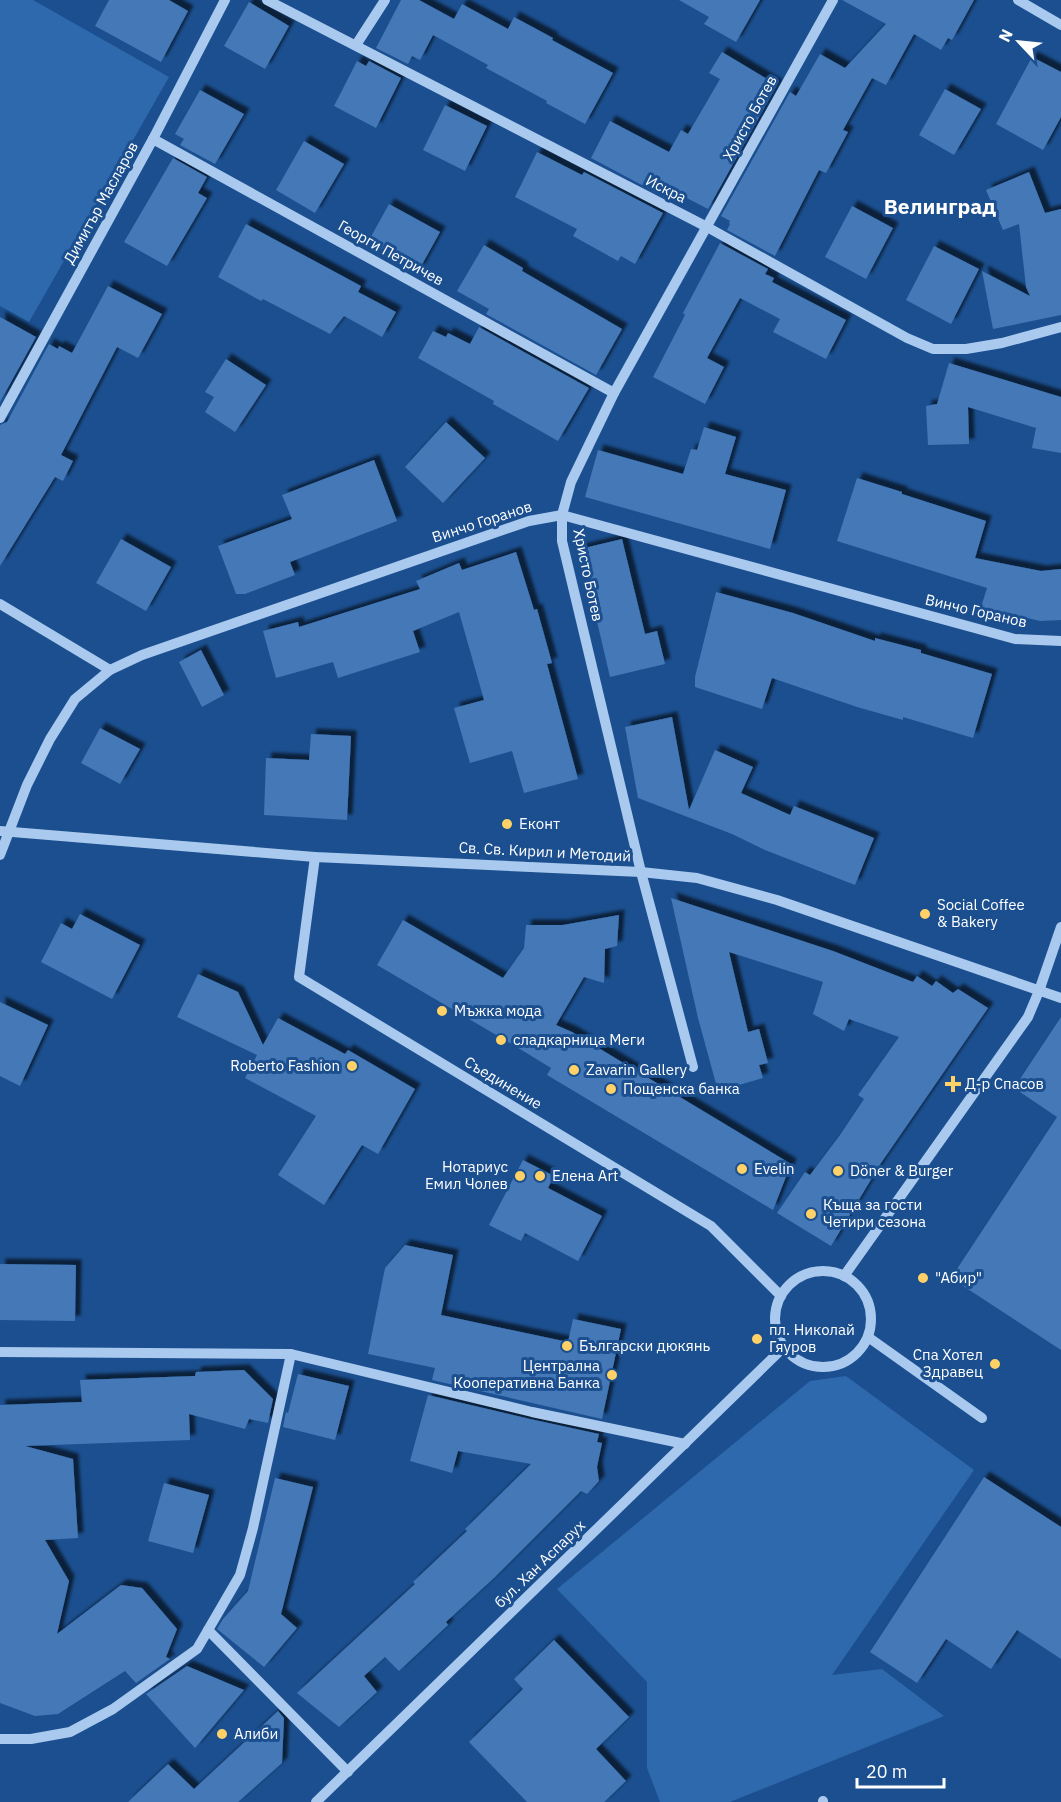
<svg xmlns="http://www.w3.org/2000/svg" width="1061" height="1802" viewBox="0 0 1061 1802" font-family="'IBM Plex Sans',sans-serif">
  <defs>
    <filter id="shadow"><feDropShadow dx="5.5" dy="-5.5" stdDeviation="1.5" flood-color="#0009"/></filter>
  </defs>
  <rect width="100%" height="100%" fill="#1b4f8f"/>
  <g fill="#2e69ad">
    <polygon points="0,0 33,0 169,77 29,322 0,306"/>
    <polygon points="846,1376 974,1470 832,1675 882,1669 944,1716 730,1802 660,1802 647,1768 647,1682 557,1589 810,1381"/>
  </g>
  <g fill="#4478b7" filter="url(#shadow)">
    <polygon points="109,0 169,0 188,11 161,62 95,26"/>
    <polygon points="401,0 419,0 454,19 462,4 508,29 514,17 553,38 552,40 613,73 585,124 546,103 547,101 486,68 488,65 433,35 420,60 412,56 408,64 376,48"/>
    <polygon points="679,0 760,0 736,42 704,24 709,17"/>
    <polygon points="842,0 974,0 952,40 948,38 941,50 914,34 886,85 872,78 843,130 848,132 826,173 819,170 775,256 727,230 730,224 729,223 730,221 721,216 790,92 796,96 820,54 845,68 886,24"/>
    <polygon points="249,2 289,26 265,69 224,46"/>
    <polygon points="722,52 777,85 708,209 675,192 670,200 591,158 610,121 669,152 681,130 688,134 720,79 709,73"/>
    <polygon points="1032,57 1061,72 1061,117 1043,150 996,124"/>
    <polygon points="357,61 366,66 369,61 401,78 376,128 334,106"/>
    <polygon points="945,89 981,109 954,155 919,135"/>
    <polygon points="200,90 244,114 215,164 180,145 184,139 175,134"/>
    <polygon points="445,105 487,126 465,171 423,150"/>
    <polygon points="304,141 344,164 315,213 276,190"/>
    <polygon points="537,152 582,175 584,172 663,213 635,264 621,256 618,261 573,236 577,229 515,197"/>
    <polygon points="173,158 207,177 198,193 207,198 167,266 124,242"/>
    <polygon points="1029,172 1045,213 1061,209 1061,315 993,329 982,271 1030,296 1026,287 1019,224 1003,230 986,190"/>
    <polygon points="389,204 440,232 419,270 368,242"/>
    <polygon points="852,206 893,228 866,279 825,257"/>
    <polygon points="246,224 361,286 358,292 396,312 382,337 344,316 330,334 263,299 261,301 218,277"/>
    <polygon points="720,243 768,269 765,274 774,278 772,282 846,320 826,359 773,332 780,319 740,298 707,358 724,367 705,404 653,377 685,315 683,313"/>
    <polygon points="484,245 523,268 522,271 622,329 596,375 486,314 489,309 457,291"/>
    <polygon points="934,246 979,269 951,324 906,300"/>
    <polygon points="108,286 162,314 138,358 117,347 61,455 73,461 63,481 55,477 0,566 0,425 7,422 49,344 58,349 59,346 72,353"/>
    <polygon points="0,317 36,337 0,402"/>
    <polygon points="479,327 589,388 558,441 493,404 494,401 418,358 433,331 446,337 448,333 470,344"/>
    <polygon points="226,359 266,385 235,432 205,412 214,397 205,392"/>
    <polygon points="949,363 1061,397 1061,453 1032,448 1036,428 968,407 969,444 928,445 926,406 937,404"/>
    <polygon points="446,422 485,458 443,503 405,467"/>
    <polygon points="704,427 736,437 725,474 786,490 770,549 585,497 598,450 683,474 691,449 697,450"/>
    <polygon points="374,460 397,521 290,562 295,575 245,594 236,594 218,546 292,519 282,495"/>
    <polygon points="857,478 902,492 902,494 986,521 975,558 1041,571 1061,569 1061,620 1040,621 981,607 987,588 837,541"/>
    <polygon points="121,539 171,567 146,611 96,583"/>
    <polygon points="622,539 645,634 657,631 665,664 610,677 580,549"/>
    <polygon points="516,552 534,610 537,609 552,663 547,664 578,779 524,793 512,751 470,763 454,708 484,700 459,612 413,631 420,652 338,678 333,662 276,678 263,631 298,622 299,627 420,589 416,581 459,563 462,570"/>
    <polygon points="716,592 793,613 875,641 875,638 921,650 921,653 992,674 973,738 903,717 903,720 857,707 772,678 762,709 695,687 695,677"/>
    <polygon points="201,650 224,695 202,707 179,662"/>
    <polygon points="672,717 689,810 715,750 753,767 741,793 790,815 794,806 874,838 855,885 765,850 732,834 638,798 625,727"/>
    <polygon points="100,728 140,749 120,784 81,763"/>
    <polygon points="311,734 351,736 347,820 264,815 266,758 309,760"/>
    <polygon points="671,898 833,951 913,982 917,976 932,986 936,981 953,993 958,989 988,1008 881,1163 831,1246 777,1213 805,1172 810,1175 840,1135 864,1099 858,1095 899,1037 849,1019 844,1031 813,1014 823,982 729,952 748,1032 759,1029 768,1063 759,1065 763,1078 718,1091 698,1018"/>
    <polygon points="80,914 140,945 112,999 41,962 61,923 72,929"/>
    <polygon points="619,915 617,946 605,949 604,983 584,977 556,1025 572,1032 791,1164 773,1210 547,1075 551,1068 515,1046 377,965 403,920 503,978 524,948 526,925 563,925"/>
    <polygon points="198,974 238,992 263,1045 278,1018 345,1054 348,1050 415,1089 378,1154 362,1145 324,1205 278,1175 316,1116 245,1078 257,1055 177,1017"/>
    <polygon points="0,1002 48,1025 20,1086 0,1076"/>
    <polygon points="1061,1017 1061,1350 951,1278 1057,1117 1014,1088"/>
    <polygon points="523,1160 554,1176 548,1188 602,1216 578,1261 525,1233 521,1241 489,1225"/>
    <polygon points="405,1245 453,1255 441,1315 568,1342 573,1319 621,1329 602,1419 432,1380 435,1368 368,1354 385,1268"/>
    <polygon points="0,1264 76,1265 75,1321 0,1320"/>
    <polygon points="244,1370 273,1399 268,1423 249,1419 245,1429 189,1414 190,1440 25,1446 73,1459 78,1538 45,1540 69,1581 57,1634 121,1585 142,1588 177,1629 166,1657 170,1659 136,1683 125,1671 58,1714 35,1716 0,1703 0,1405 82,1402 80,1380 195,1376 196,1372"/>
    <polygon points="298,1374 349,1386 335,1440 283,1427 286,1412 288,1413"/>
    <polygon points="428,1395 530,1419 599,1434 597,1442 602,1443 597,1467 599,1481 587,1494 581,1491 495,1577 446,1622 448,1625 399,1671 385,1657 364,1676 377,1692 339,1727 297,1693 415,1584 413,1582 467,1531 465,1529 531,1464 458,1451 452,1473 410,1461"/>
    <polygon points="984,1477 1061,1527 1061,1659 1017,1630 991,1669 946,1639 917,1683 870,1652"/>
    <polygon points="275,1478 313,1487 281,1614 297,1628 264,1667 217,1629 223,1619 248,1591"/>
    <polygon points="164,1483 209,1495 193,1553 148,1541"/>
    <polygon points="554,1640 629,1717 596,1749 626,1781 604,1802 527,1802 469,1742 523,1689 514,1679"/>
    <polygon points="187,1666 244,1690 195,1748 146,1694"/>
    <polygon points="278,1711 284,1718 282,1763 238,1802 128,1802 168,1764 194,1789"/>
  </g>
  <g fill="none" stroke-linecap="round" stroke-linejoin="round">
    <g stroke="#a9c9ee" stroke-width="10">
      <polyline points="267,0 707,227 907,338 933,349 966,349 1002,343 1061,327"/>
      <polyline points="1018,0 1061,25"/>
      <polyline points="356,45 385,0"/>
      <polyline points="153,139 614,393"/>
      <polyline points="0,418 153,139 225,0"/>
      <polyline points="0,604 110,670"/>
      <polyline points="0,831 315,857 641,872 697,878 777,900 1061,998"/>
      <polyline points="0,855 27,785 50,739 75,699 110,670 142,655 529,521 562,515 1015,639 1061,641"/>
      <polyline points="315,857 299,977 711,1226 781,1296"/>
      <polyline points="693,1067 641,872 562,541 562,515 571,482 614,393 833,0"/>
      <circle cx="823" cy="1319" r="48"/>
      <polyline points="844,1276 1028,1017 1039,991 1061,927"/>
      <polyline points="868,1337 982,1418"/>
      <polyline points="0,1352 291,1354 253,1528 240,1575 197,1649 113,1709 70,1732 31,1739 0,1739"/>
      <polyline points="291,1354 532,1412 685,1444"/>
      <polyline points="208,1630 348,1772"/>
      <polyline points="316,1802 784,1347"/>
      <polyline points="823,1802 823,1801"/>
    </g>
  </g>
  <g fill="#ffd166" stroke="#1b4f8f" stroke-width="2">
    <circle cx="507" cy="824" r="6"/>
    <circle cx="925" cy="914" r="6"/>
    <circle cx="442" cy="1011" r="6"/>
    <circle cx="501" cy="1040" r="6"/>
    <circle cx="352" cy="1066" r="6"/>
    <circle cx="574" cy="1070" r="6"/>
    <path d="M950 1075h6v6h6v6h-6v6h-6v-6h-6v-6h6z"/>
    <circle cx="611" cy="1089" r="6"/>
    <circle cx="742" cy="1169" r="6"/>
    <circle cx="838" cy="1171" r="6"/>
    <circle cx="520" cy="1176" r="6"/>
    <circle cx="540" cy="1176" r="6"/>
    <circle cx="811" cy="1214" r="6"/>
    <circle cx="923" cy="1278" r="6"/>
    <circle cx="757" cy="1339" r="6"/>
    <circle cx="567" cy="1346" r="6"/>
    <circle cx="995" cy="1364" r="6"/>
    <circle cx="612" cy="1375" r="6"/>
    <circle cx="222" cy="1734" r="6"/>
  </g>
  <g text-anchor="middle" stroke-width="6" stroke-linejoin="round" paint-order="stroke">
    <g font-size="15" fill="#fff" stroke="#1b4f8f">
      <text transform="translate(750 118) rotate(-61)" y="5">Христо Ботев</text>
      <text transform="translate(666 189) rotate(27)" y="5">Искра</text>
      <text transform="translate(101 203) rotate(-61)" y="5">Димитър Масларов</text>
      <text transform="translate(391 253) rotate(29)" y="5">Георги Петричев</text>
      <text transform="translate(482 522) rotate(-18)" y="5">Винчо Горанов</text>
      <text transform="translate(588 575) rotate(78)" y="5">Христо Ботев</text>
      <text transform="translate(976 611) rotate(13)" y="5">Винчо Горанов</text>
      <text transform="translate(545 852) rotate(3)" y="5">Св. Св. Кирил и Методий</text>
      <text transform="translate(503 1083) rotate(31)" y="5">Съединение</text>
      <text transform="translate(540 1564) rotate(-44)" y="5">бул. Хан Аспарух</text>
    </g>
    <g font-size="15" fill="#fff" stroke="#1b4f8f" text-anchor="start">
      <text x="519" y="829">Еконт</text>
      <text x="937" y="910">Social Coffee<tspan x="937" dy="17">&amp; Bakery</tspan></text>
      <text x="454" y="1016">Мъжка мода</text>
      <text x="513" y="1045">сладкарница Меги</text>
      <text x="340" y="1071" text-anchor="end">Roberto Fashion</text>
      <text x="586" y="1075">Zavarin Gallery</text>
      <text x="965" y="1089">Д-р Спасов</text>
      <text x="623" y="1094">Пощенска банка</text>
      <text x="508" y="1172" text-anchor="end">Нотариус<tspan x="508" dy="17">Емил Чолев</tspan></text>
      <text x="754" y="1174">Evelin</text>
      <text x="850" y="1176">Döner &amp; Burger</text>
      <text x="552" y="1181">Елена Art</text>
      <text x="823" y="1210">Къща за гости<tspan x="823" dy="17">Четири сезона</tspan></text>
      <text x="935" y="1283">"Абир"</text>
      <text x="769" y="1335">пл. Николай<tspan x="769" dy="17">Гяуров</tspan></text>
      <text x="579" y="1351">Български дюкянь</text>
      <text x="983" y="1360" text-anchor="end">Спа Хотел<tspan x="983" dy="17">Здравец</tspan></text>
      <text x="600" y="1371" text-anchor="end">Централна<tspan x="600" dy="17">Кооперативна Банка</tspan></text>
      <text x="234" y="1739">Алиби</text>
    </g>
    <g font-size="21" font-weight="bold" fill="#fff" stroke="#1b4f8f">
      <text x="940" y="214">Велинград</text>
    </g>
  </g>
  <g transform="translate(1019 42) rotate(296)" stroke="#1b4f8f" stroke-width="4.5" paint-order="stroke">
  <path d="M0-4.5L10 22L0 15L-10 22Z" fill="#ffffff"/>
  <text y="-9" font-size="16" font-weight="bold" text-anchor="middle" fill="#ffffff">N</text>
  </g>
  <path d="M857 1778v9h87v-9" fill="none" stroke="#ffffff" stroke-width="3"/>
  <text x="866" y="1778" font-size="18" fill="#ffffff" stroke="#1b4f8f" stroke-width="4.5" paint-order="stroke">20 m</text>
</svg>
